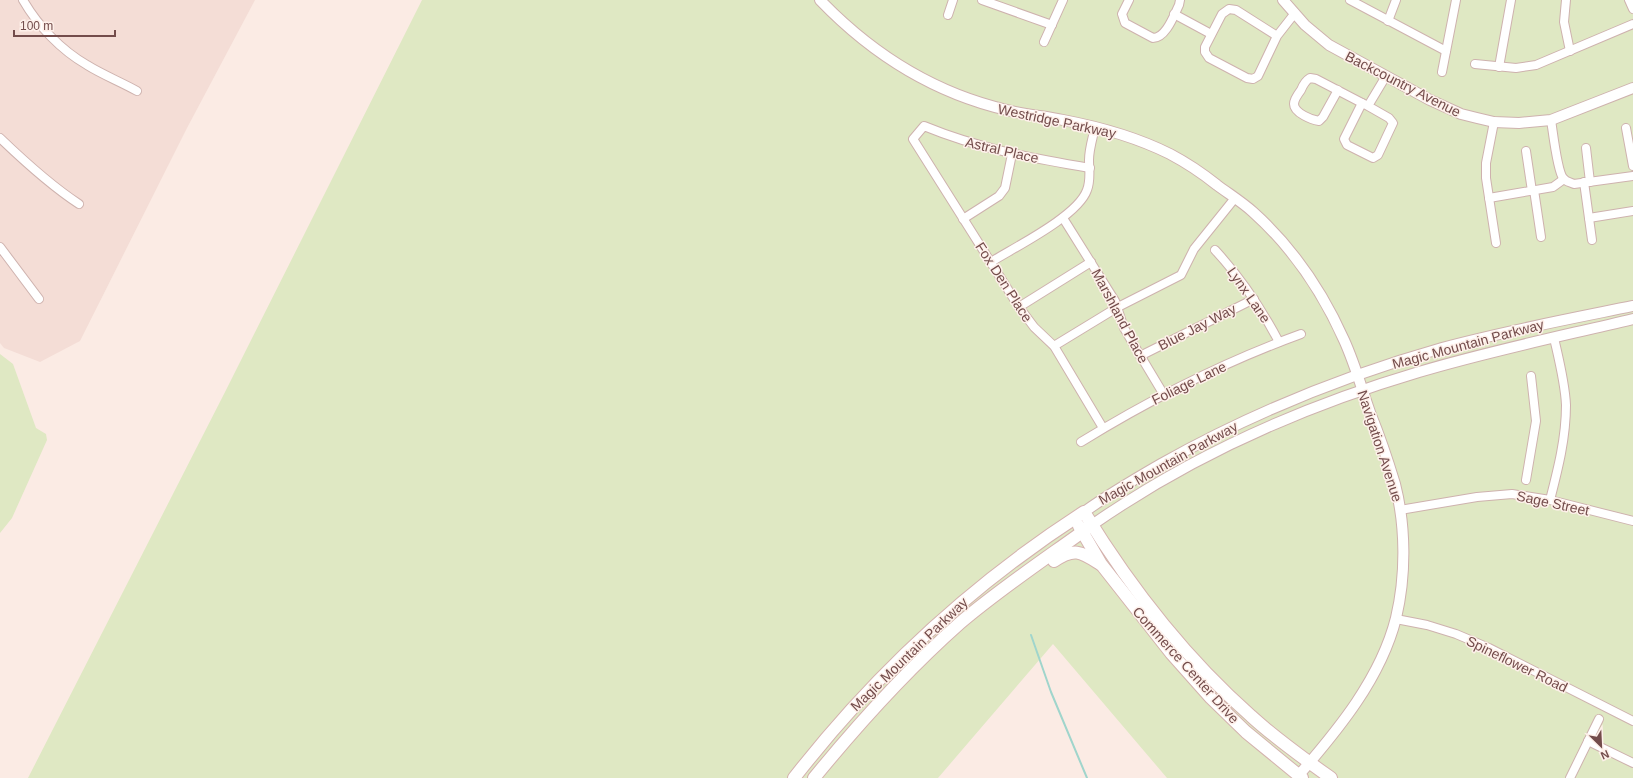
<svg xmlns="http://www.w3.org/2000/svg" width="1633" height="778" viewBox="0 0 1633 778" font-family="Helvetica,sans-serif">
  <rect width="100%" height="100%" fill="#fbebe4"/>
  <polygon fill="#f4ddd6" points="0,0 255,0 187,128 80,341 40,362 4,348 0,343"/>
  <g fill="#dfe8c3">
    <polygon points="422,0 1633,0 1633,778 1167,778 1053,644 938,778 28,778 224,394"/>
    <polygon points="0,354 13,364 36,428 46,434 47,440 12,518 0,533"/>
  </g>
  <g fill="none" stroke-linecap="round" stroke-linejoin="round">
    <polyline stroke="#a0d5cc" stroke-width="2" points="1031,635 1051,692 1087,778"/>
    <g stroke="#ceb2ae" stroke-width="10">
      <g id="minor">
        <path d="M23,0C38,26 61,50 87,65C103,75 121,82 137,91"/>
        <polyline points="982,0 1052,25"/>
        <path d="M1129,0L1122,14L1125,23L1153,38C1166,38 1174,15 1179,5L1180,0"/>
        <polyline points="1350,0 1446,51"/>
        <polyline points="1566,0 1564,22 1570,51"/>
        <polyline points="1629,0 1633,9"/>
        <polyline points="1174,14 1211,34"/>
        <polyline points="948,15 953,0"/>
        <polyline points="1388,21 1396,0"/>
        <polyline points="1277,36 1236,10 1229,9 1222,14 1205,47 1205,52 1209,58 1247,78 1253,79 1258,76 1277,36 1295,13"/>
        <polyline points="1044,42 1063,0"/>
        <polyline points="1475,64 1516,68 1536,65 1633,24"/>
        <polyline points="1499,67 1511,0"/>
        <polyline points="1442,72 1456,0"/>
        <path d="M1338,90L1323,117L1319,121C1312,120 1294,113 1294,104C1294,100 1298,94 1301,90C1303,85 1305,81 1310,78L1316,79L1362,103"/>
        <polyline points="1368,106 1389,118 1393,123 1378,155 1373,158 1347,145 1344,139 1362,103 1368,106 1386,76"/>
        <path d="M1551,120C1553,132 1557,170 1563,178C1566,182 1570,182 1574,184L1633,176"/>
        <polyline points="1494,122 1486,163 1486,178 1496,243"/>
        <polyline points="1626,128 1633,166"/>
        <path d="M0,138C25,162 50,185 79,204"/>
        <polyline points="1586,148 1590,182"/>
        <polyline points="1526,151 1532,191"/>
        <path d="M1090,168C1031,158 980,149 924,126L913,139L1019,307L1034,327L1054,346L1103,428"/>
        <polyline points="1584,182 1592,240"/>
        <polyline points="1534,190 1541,237"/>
        <polyline points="1489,198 1553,187 1564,179"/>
        <polyline points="1063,218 1115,301 1124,328 1131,340 1164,395"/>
        <polyline points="1589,218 1633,211"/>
        <polyline points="963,219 999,196 1005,188 1012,154"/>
        <polyline points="0,247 39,299"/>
        <path d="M1215,250C1241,278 1261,308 1279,342"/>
        <path d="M991,262C1015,247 1078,216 1087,190C1091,180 1089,170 1089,160C1089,149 1093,137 1095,127"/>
        <polyline points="1019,307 1091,262"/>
        <polyline points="1054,346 1118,307 1181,275 1194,249 1235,198"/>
        <polyline points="1140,356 1254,299"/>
        <path d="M1081,442C1151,399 1224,362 1301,334"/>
        <polyline points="1526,480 1536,421 1531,376"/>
        <path d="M1550,500C1558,469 1566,438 1566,405C1565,383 1559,360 1554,338"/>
        <polyline points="1400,510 1477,497 1512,494 1550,500 1633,521"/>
        <polyline points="1396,619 1427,625 1456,634 1489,648 1633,721"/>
        <polyline points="1588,741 1633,763"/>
        <polyline points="1570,778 1599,719"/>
      </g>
    </g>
    <g stroke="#ceb2ae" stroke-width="12">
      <g id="tertiary">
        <path d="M820,0C871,53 934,93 1007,110C1025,115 1044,116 1063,120C1100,127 1136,137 1170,154C1187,163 1202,173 1217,185C1229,194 1242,202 1253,212C1292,247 1323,293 1344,340C1355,364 1362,390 1371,415C1380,437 1388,461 1395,484C1406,527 1406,576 1396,618C1381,678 1338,730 1298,776"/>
        <polyline points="1283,0 1305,25 1329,45 1430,100 1461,114 1477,118 1494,122 1519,123 1551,120 1633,88"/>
        <path d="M1084,512C1109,494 1135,479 1161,464C1250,414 1343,376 1442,348C1505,331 1569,319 1633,306"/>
        <path d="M1092,525C1191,456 1304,406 1419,372C1489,351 1562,336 1633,319"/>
      </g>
    </g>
    <g stroke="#d4b2ae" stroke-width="14">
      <g id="secondary">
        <polyline points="1079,526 1101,564 1171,653 1211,698 1246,732 1302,778"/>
        <path d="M1054,561C1075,547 1081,552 1100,564"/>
        <path d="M794,778C875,674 974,583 1084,512C1130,587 1185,658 1251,716C1276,739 1303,758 1331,778"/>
        <path d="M814,778C859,723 907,670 960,623C1001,588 1048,557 1092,525"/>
      </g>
    </g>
    <use href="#minor" stroke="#fff" stroke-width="8"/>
    <use href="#tertiary" stroke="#fff" stroke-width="10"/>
    <use href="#secondary" stroke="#fff" stroke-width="12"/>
  </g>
  <g text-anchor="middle" stroke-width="3" stroke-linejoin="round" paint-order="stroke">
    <g font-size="14" fill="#734c4b" stroke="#fef0ea">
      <text transform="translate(1403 84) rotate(27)" y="5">Backcountry Avenue</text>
      <text transform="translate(1057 121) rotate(12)" y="5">Westridge Parkway</text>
      <text transform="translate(1002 150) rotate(13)" y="5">Astral Place</text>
      <text transform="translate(1004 282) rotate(57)" y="5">Fox Den Place</text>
      <text transform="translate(1249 295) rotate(55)" y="5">Lynx Lane</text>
      <text transform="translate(1120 316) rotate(62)" y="5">Marshland Place</text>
      <text transform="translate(1197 327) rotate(-27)" y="5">Blue Jay Way</text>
      <text transform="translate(1468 344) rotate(-15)" y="5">Magic Mountain Parkway</text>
      <text transform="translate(1189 383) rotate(-26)" y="5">Foliage Lane</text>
      <text transform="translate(1380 446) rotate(72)" y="5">Navigation Avenue</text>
      <text transform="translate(1168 463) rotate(-29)" y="5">Magic Mountain Parkway</text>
      <text transform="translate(1553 503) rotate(12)" y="5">Sage Street</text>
      <text transform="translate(909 654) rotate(-44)" y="5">Magic Mountain Parkway</text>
      <text transform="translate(1517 664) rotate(26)" y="5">Spineflower Road</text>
      <text transform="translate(1186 665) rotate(48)" y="5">Commerce Center Drive</text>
    </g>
  </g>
  <g transform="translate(1601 746) rotate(156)" stroke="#fef0ea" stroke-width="3" paint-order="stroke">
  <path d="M0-3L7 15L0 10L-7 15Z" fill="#734c4b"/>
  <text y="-6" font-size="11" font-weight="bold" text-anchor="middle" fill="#734c4b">N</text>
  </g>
  <path d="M14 30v6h101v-6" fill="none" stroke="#734c4b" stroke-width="2"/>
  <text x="20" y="30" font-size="12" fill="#734c4b" stroke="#fef0ea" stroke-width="3" paint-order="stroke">100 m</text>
</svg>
